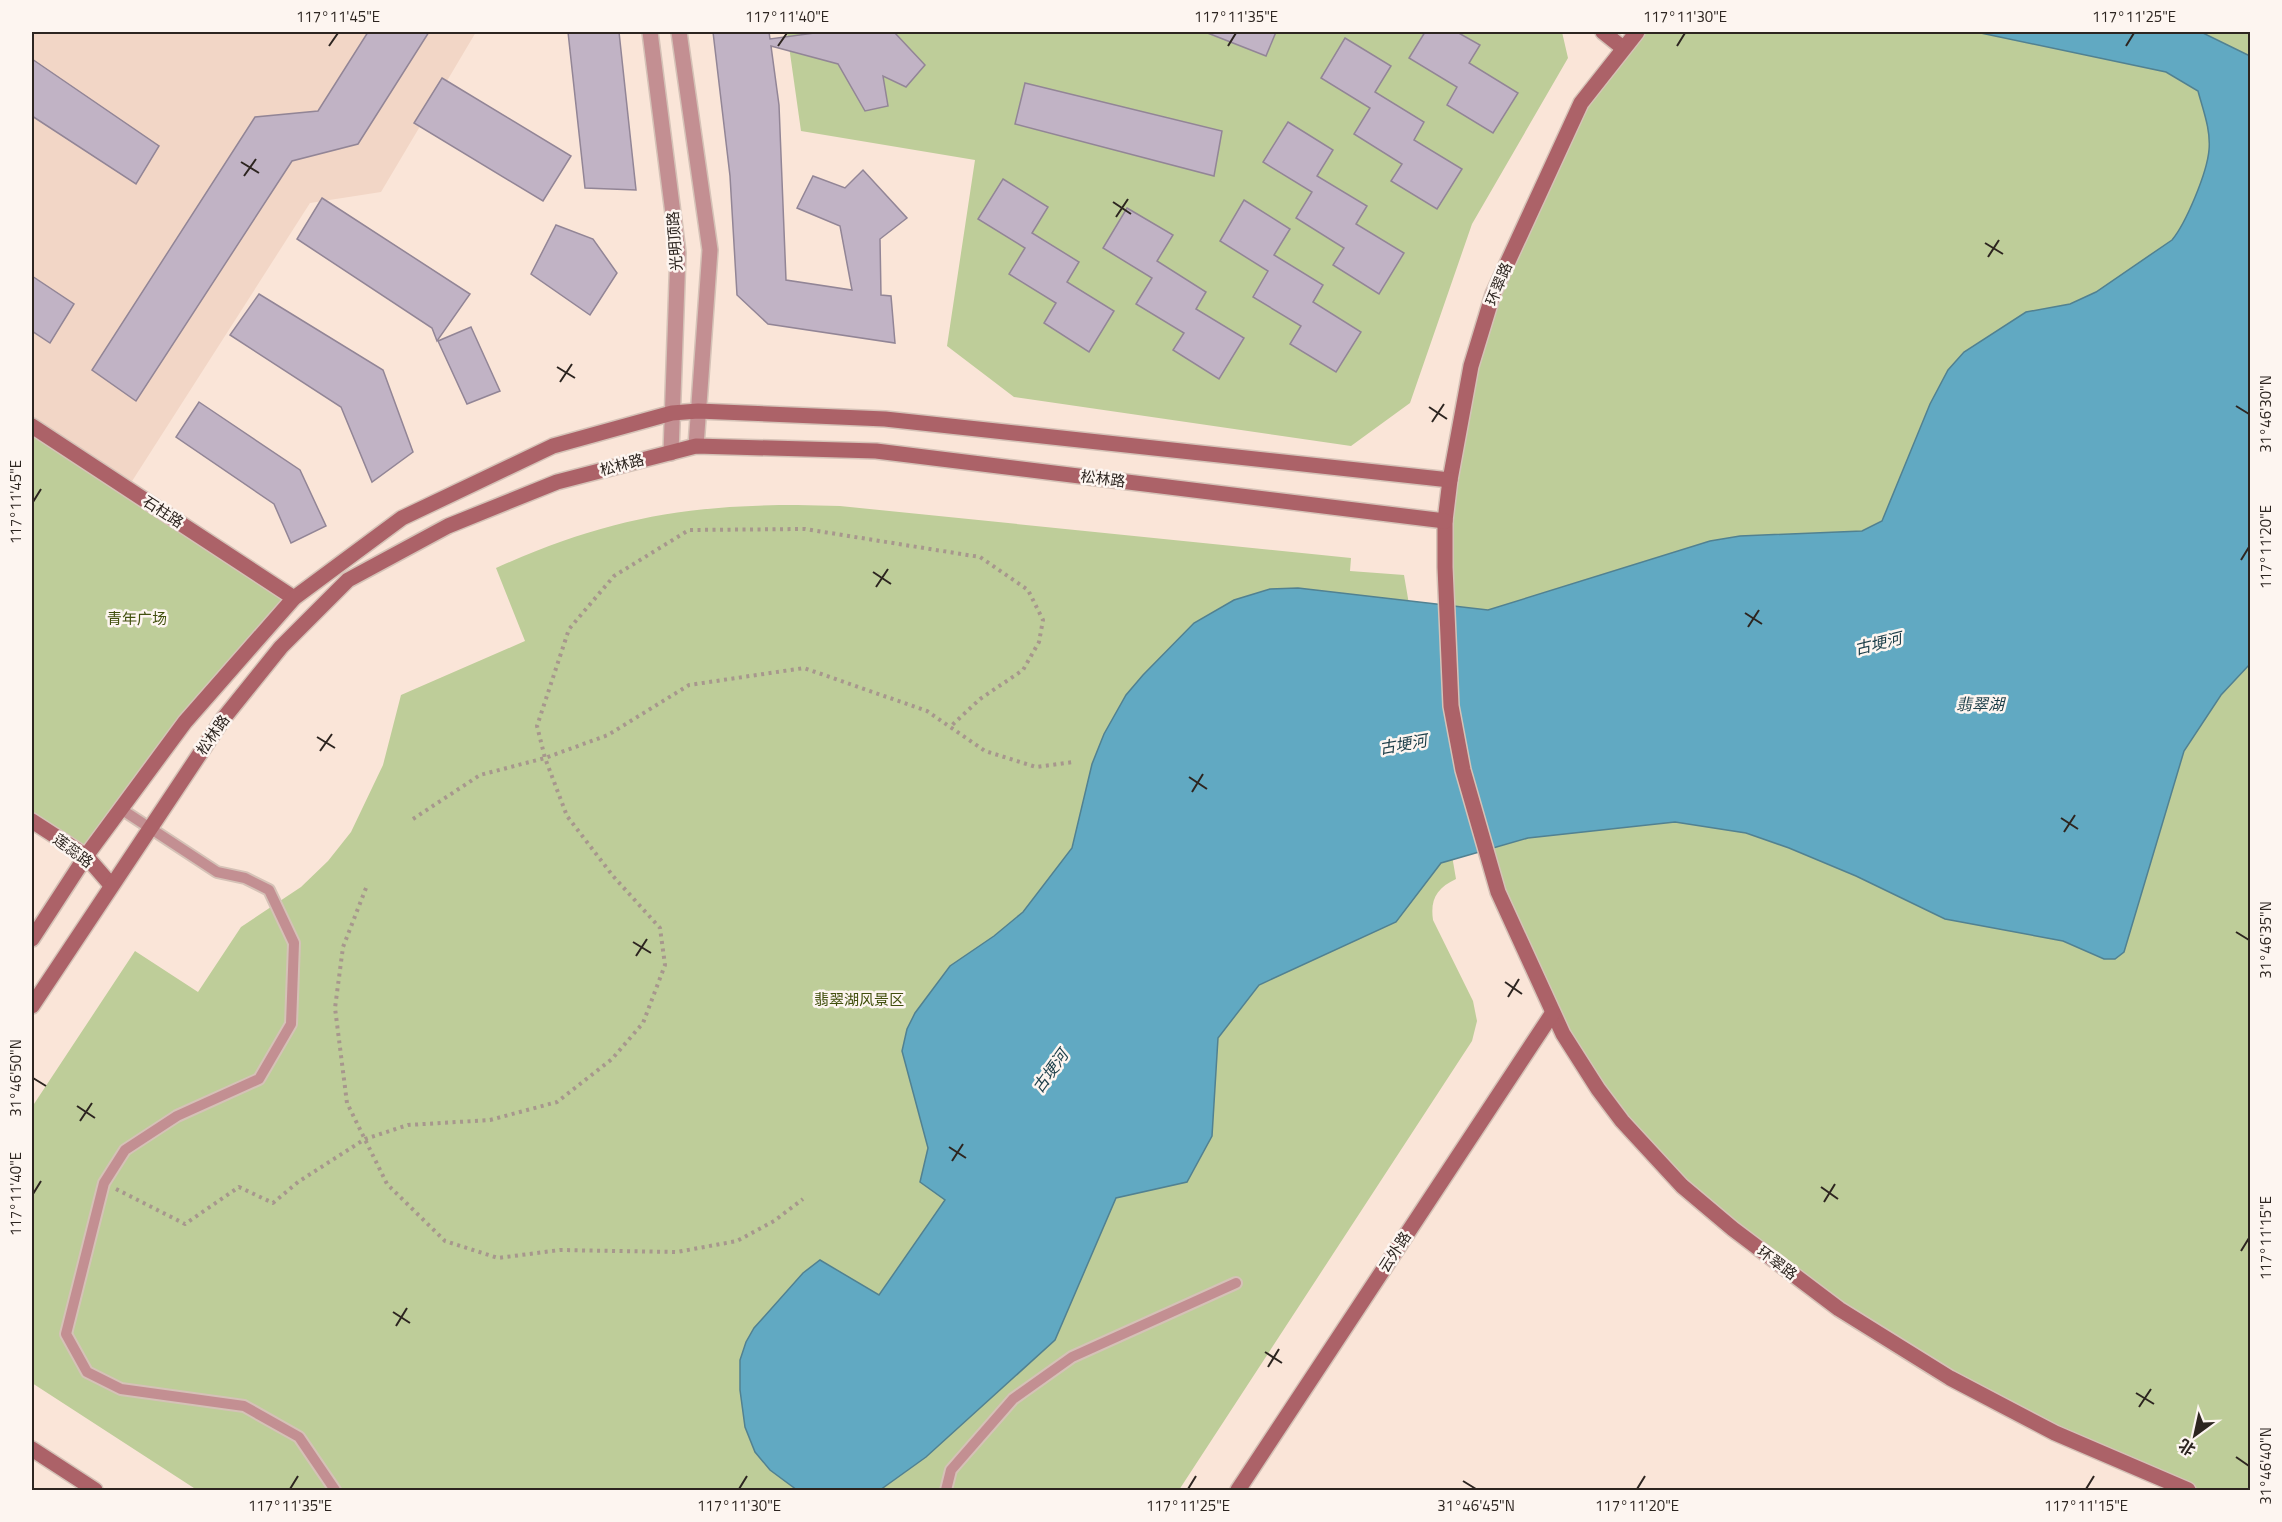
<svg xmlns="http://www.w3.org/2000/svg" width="2282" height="1522" viewBox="0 0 2282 1522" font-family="'Titillium Web','Noto Sans SC',sans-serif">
  <rect width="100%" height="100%" fill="#fae5d8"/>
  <polygon fill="#f2d6c6" points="32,32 476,32 381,192 310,203 127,489 32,426"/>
  <g fill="#becd99">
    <polygon points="787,32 1562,32 1568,58 1472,224 1410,403 1351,446 1014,397 947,346 975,160 801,131"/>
    <polygon points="1637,32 2250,32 2250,1490 2188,1490 1978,1395 1733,1229 1598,1089 1498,892 1445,567 1471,366 1581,103"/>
    <polygon points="32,426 294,598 86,856 32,821"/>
    <path d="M797,505L840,506L1351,558L1350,571L1404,575L1456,879C1437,888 1430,899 1433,920L1473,1001L1477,1021L1472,1041L1179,1490H197L32,1383V1107L135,951L198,992L241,927L301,887L328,861L351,832L383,765L401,695L525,641L496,568C603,520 681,505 797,505Z"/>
  </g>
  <path fill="#61a9c2" stroke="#518191" stroke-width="1.5" d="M1976,32H2201L2250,56V664L2221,695L2184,751L2124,952L2115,959H2104L2063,941L1945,919L1856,876L1789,848L1746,833L1675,822L1528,838L1441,863L1396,922L1259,985L1218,1038L1212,1136L1187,1182L1116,1198L1055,1340L926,1457L880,1490H797L770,1470L755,1452L745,1427L740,1390V1360L746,1342L754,1328L803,1273L820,1260L879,1295L945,1200L920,1182L928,1148L902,1051L907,1029L915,1013L950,966L994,936L1023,912L1072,848L1092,764L1104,734L1126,695L1143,675L1194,623L1234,600L1270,589L1298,588L1488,610L1710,541L1740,536L1862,531L1882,521L1930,404L1948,370L1964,352L2026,312L2070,304L2096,292L2172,240C2186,223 2207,173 2209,150C2211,130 2203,110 2198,91L2166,72Z"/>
  <g fill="#c1b3c5" stroke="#928596" stroke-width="1.5">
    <polygon points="368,32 429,32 358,144 292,161 136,401 92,370 255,117 318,111"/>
    <polygon points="568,32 619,32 636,190 585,188"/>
    <polygon points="713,32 769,32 770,39 822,32 894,32 925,65 906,87 883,76 888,106 865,111 838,64 771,46 779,105 786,280 852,290 840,226 797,208 813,176 845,188 863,170 907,218 880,239 881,295 891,296 895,343 768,324 737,295 730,176"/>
    <polygon points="1205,32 1276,32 1266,56"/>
    <polygon points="1425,32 1457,32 1480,45 1469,63 1518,93 1493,133 1447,105 1457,87 1409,58"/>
    <polygon points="1345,38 1391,66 1375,92 1424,122 1414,140 1462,169 1437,209 1391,181 1402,164 1354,134 1370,108 1321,78"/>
    <polygon points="32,59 159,146 136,184 32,116"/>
    <polygon points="442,78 571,156 543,201 414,123"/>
    <polygon points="1025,83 1222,131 1214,176 1015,124"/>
    <polygon points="1288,122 1333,150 1317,176 1367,206 1356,224 1404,253 1379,294 1333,265 1344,248 1296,218 1312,192 1263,162"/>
    <polygon points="1003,179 1048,207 1032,233 1079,262 1067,282 1114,311 1089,352 1044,323 1056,303 1009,274 1025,248 978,219"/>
    <polygon points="322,198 470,294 437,341 432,328 297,239"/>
    <polygon points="1244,200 1290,229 1274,255 1323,285 1313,302 1361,332 1336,372 1290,344 1301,326 1253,297 1268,271 1220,241"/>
    <polygon points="1127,208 1173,235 1157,261 1206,292 1196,309 1244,338 1219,379 1173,350 1184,333 1136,304 1152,278 1103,248"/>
    <polygon points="556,225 593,239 617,273 590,315 531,274"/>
    <polygon points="32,276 74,304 50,343 32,331"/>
    <polygon points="259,294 383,370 413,452 372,482 341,407 230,335"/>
    <polygon points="471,327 500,391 467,404 438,341"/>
    <polygon points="199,402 300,470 326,526 291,543 274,504 176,437"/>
  </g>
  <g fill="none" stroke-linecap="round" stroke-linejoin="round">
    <g stroke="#d5c2b7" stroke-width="14">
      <g id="lane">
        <polyline points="121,809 217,872 245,878 269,890 294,943 291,1024 259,1079 177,1116 125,1150 104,1183 66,1334 87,1372 121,1389 244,1406 299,1437 335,1490"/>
        <polyline points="946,1490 951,1470 1013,1399 1072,1357 1236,1283"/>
      </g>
    </g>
    <g stroke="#d5c2b7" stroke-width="18">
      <g id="street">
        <polyline points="650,32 678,253 671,453"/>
        <polyline points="679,32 710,250 696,446"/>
      </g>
    </g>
    <g stroke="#d5c2b7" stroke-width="18">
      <g id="secondary">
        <polyline points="1603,32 1623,48"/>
        <polyline points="1637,32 1581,103 1493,294 1471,366 1450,480 1445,521 1445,567 1451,706 1463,770 1498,892 1563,1034 1598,1089 1622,1121 1682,1186 1733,1229 1839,1309 1950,1378 2055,1433 2188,1490"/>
        <polyline points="32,426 294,598"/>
        <polyline points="32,821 86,856 111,885"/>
        <polyline points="32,939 86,856 185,722 294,598 402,518 553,446 672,413 698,411 885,419 1450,480"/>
        <polyline points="32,1006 223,719 281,647 348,580 448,526 557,482 696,446 876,451 1445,521"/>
        <polyline points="32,1449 95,1490"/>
        <polyline points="1238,1490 1552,1014"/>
      </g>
    </g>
    <g stroke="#a7978d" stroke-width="4" stroke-dasharray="3 4.5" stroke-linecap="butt">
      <polyline points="413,819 480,775 545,758 608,735 689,685 804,668 927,711 985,751 1036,767 1073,762"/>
      <polyline points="366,888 343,947 335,1008 347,1103 387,1184 445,1241 498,1258 560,1250 677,1252 737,1241 774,1221 803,1199"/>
      <polyline points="116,1189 185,1224 239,1187 273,1203 298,1182 365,1139 408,1125 490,1120 557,1102 612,1059 643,1023 665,965 660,928 613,876 567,816 545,758 537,726 569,629 614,576 689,530 805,529 980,557 1028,590 1043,620 1039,642 1023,670 980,699 950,727"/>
    </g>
    <use href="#lane" stroke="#c38f92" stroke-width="10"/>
    <use href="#street" stroke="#c38f92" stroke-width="15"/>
    <use href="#secondary" stroke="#ac6268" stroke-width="15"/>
  </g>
  <path fill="none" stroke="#2d2520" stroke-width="2" d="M329,46L338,33M778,46L787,33M1228,46L1236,33M1677,46L1685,33M2126,46L2134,33M241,162L259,173M244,176L256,159M1113,202L1131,214M1116,217L1128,199M1985,243L2003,254M1988,257L1999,240M557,367L575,378M560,382L572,364M2236,406L2249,414M1429,407L1447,419M1432,422L1444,404M33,502L41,489M2241,560L2249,547M873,572L891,584M876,587L888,569M1745,613L1762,624M1748,627L1759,610M317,737L335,748M320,751L332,734M1189,777L1207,789M1192,792L1203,774M2061,818L2078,829M2064,832L2075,815M2236,932L2249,940M633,942L651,953M636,956L647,939M1505,982L1522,994M1508,997L1519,979M33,1078L46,1086M77,1106L95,1118M80,1121L92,1103M949,1147L966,1158M952,1161L963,1144M1821,1187L1838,1199M33,1194L41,1181M1824,1202L1835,1184M2241,1251L2249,1238M393,1312L410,1323M396,1326L407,1308M1265,1352L1282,1363M1268,1367L1279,1349M2136,1393L2154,1404M2139,1407L2151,1389M2236,1457L2249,1466M1463,1481L1476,1489M290,1489L298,1476M739,1489L747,1476M1188,1489L1196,1476M1637,1489L1645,1476M2086,1489L2094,1476"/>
  <g text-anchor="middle" stroke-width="5" stroke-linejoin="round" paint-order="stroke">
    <g font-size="15" fill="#2d2520" stroke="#fdf5f0">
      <text transform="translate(675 241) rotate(-94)" y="5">光明顶路</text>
      <text transform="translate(1499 284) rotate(-68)" y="5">环翠路</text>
      <text transform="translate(622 465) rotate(-15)" y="5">松林路</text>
      <text transform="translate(1103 479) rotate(7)" y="5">松林路</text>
      <text transform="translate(163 512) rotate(33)" y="5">石柱路</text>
      <text transform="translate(213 735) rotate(-55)" y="5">松林路</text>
      <text transform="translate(73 851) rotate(37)" y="5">莲蕊路</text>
      <text transform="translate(1395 1252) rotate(-57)" y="5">云外路</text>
      <text transform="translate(1777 1263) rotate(37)" y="5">环翠路</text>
    </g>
    <g font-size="15" fill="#414f0d" stroke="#fdf5f0">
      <text x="137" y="624">青年广场</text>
      <text x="859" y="1005">翡翠湖风景区</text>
    </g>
    <g font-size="16" font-style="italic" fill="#1b3d48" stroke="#fdf5f0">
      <text transform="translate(1878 643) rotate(-14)" y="6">古埂河</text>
      <text x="1980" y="710">翡翠湖</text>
      <text transform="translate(1403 744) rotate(-10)" y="6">古埂河</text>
      <text transform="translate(1050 1071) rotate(-54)" y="6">古埂河</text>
    </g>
  </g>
  <rect width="2282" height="1522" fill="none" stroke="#fdf5f0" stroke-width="66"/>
  <g transform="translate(2195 1435) rotate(213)" stroke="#fdf5f0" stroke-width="4.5" paint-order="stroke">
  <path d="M0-4.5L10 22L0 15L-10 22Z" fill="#2d2520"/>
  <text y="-9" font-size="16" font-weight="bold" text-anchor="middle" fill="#2d2520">北</text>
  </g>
  <rect x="33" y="33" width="2216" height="1456" fill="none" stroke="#2d2520" stroke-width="2"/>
  <g font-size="15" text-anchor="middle" fill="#2d2520">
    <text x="338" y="22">117°11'45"E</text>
    <text x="787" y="22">117°11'40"E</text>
    <text x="1236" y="22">117°11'35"E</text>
    <text x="1685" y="22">117°11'30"E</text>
    <text x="2134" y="22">117°11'25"E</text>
    <text transform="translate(2266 414) rotate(-90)" y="5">31°46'30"N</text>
    <text transform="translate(16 502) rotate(-90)" y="5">117°11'45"E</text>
    <text transform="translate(2266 547) rotate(-90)" y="5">117°11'20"E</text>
    <text transform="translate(2266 940) rotate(-90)" y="5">31°46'35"N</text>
    <text transform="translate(16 1078) rotate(-90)" y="5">31°46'50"N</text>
    <text transform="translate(16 1194) rotate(-90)" y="5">117°11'40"E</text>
    <text transform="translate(2266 1238) rotate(-90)" y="5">117°11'15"E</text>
    <text transform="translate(2266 1466) rotate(-90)" y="5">31°46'40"N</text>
    <text x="290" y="1511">117°11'35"E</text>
    <text x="739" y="1511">117°11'30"E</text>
    <text x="1188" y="1511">117°11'25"E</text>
    <text x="1476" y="1511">31°46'45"N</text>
    <text x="1637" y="1511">117°11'20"E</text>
    <text x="2086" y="1511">117°11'15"E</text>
  </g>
</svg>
